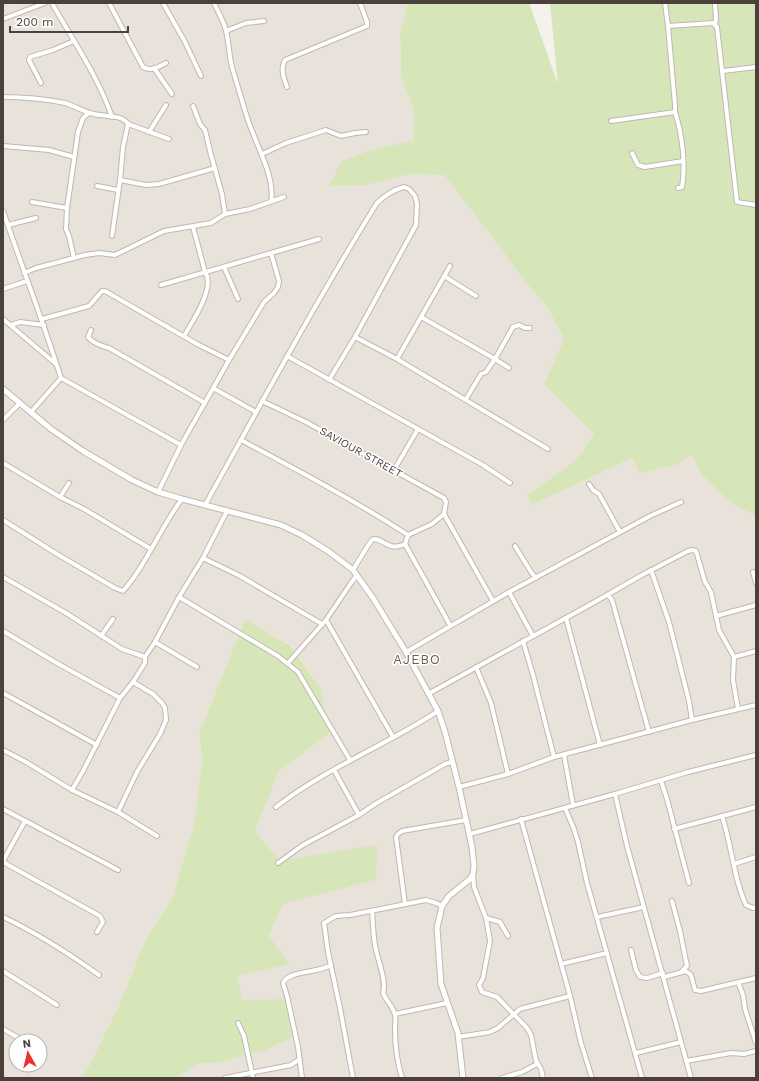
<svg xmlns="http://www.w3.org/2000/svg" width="759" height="1081" viewBox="0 0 759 1081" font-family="'Work Sans',sans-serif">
  <rect width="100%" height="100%" fill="#f5f1ec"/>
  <path fill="#e8e2da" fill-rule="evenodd" d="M3,3H408L400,32L401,76L414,112L413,142L375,149L330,187L366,185L410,174L444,175L503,251L521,277L547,307L564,339L544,384L594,434L575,461L527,495L531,504L632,458L691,453L702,475L726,499L756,517V1078H175L199,1063H218L243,1000L237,976L269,936L283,904L376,880L280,861L255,831L279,771L330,733L321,689L292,646L245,619L199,734L202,760L195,821L173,896L144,943L121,1001L89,1066L81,1078H3ZM16,1041H40V1065H16Z"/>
  <g fill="#d7e6b8">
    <polygon points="408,3 529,3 558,84 550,3 756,3 756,517 726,499 702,475 691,454 679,464 640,473 632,458 531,505 527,495 575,461 594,434 544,384 564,339 547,307 521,277 503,251 444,175 410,174 366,185 329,187 341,161 375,149 413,141 414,112 401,76 400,32"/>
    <polygon points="245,619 291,646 321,689 330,733 279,771 255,831 280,861 377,845 376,880 283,904 269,936 289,964 237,976 243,1000 289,999 297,1035 265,1050 218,1063 199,1063 175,1078 81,1078 89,1066 121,1001 144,943 173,896 195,821 202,760 199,734"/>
  </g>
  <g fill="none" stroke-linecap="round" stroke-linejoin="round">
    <g stroke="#c0b8af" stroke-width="6">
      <g id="minor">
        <path d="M52,3C73,41 98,76 112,117"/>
        <path d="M109,3L143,67C151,72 158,67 166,63"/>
        <polyline points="163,3 185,42 201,76"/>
        <path d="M214,3C218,12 224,21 226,31C229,43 229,55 232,67C237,84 242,101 247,117C254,141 276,177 271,202"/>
        <polyline points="665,3 668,26 713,23 717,27 737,202 756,205"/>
        <polyline points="3,19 45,3"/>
        <polyline points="715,25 716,19 715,3"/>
        <polyline points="226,31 246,23 264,21"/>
        <polyline points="154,68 172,94"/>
        <polyline points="723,71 756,67"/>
        <polyline points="41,83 29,60 30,57 53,50 74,41"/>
        <path d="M287,87C284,79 280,69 285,60L367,26V22L360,3"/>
        <path d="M3,97C23,97 45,99 65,103C75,106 84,112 94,114C105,117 122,114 128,124L123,147L120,180L112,236"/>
        <polyline points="193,106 200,124 205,130 211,155 222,194 225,214"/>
        <path d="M675,112C682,133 686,165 682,187L678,188"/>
        <polyline points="611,121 675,112 675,105 668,26"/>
        <polyline points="128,124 169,139"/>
        <polyline points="149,132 166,105"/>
        <polyline points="3,146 49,150 74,157"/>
        <polyline points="632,153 638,165 645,167 683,161"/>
        <polyline points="262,154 286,143 326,130 341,136 355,133 366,132"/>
        <polyline points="120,180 146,185 159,184 215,168"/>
        <polyline points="97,186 118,190"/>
        <polyline points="32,202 67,208"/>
        <path d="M3,211C22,267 43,321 61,378L181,445"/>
        <polyline points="8,225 36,218"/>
        <polyline points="74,258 69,236 66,229 67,208 78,132 83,118 89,113"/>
        <polyline points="224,267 238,299"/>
        <polyline points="24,273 36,268 85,255 99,253 115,255 164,231 211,223 225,214 250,209 284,197"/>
        <polyline points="444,276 476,296"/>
        <polyline points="161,285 271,253"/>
        <polyline points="3,289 27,281"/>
        <polyline points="421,317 495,359 513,327 519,325 525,328 530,328"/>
        <polyline points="3,319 56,364"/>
        <polyline points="42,319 89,306 102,291 105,291 197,344 229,360"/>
        <polyline points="11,325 20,322 44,325"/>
        <path d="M91,330L88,337C93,343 101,346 109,348L205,403"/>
        <path d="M184,336C192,322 216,287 205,272L193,227"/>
        <polyline points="355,337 397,359 548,449"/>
        <polyline points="287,356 483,465 510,483"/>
        <polyline points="397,359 450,266"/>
        <polyline points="213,388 256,412"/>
        <polyline points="466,399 481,374 486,372 495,359 509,368"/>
        <polyline points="262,401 306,422 444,498 446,502 444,514"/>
        <polyline points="31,412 61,378"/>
        <polyline points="3,420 20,403"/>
        <path d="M241,440C297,470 354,500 408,535"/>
        <polyline points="3,463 60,497 69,483"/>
        <polyline points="394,470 418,429"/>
        <polyline points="589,484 593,490 599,494 620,532"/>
        <polyline points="158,492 181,445 229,360 264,302 274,293 278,287 279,281 271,253 319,239"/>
        <polyline points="60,497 84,509 151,549"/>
        <path d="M205,505C261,404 316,301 377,203C385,195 393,190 404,187L409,189L415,196L417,204L416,225L355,337L329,380"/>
        <polyline points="444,514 493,601"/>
        <path d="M3,520L57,554L115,588L123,591C147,564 160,528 182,499"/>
        <polyline points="405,544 450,625"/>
        <polyline points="515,546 531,572 536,578"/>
        <polyline points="203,558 240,576 322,624"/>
        <path d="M353,570C356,565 370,542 372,540C381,535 387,553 405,544L408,535L432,524L444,514"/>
        <polyline points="651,570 669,622 689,701 692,720"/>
        <polyline points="753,572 756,583"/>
        <polyline points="3,577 66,613 122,649 145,657"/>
        <polyline points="509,592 533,636"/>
        <polyline points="608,595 612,600 614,607 649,732"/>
        <polyline points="179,597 278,656 298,672 350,760"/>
        <polyline points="716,616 756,605"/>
        <polyline points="566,618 600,745"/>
        <polyline points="326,620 393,737"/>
        <polyline points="3,631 55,662 120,698"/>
        <polyline points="101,636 113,619"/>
        <polyline points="523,641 533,675 554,757"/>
        <polyline points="155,642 197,667"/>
        <polyline points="406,652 509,592 650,516 681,502"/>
        <polyline points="734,657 756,651"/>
        <polyline points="288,663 326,620 351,583 357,575"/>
        <polyline points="476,667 491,703 508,774"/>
        <polyline points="3,693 97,745"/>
        <polyline points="428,694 593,603 642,575 688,551 692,550 696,551 705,582 711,592 719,630 734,657 733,680 738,709"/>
        <polyline points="3,750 26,762 72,790 118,812 157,836"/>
        <polyline points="564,755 573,805"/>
        <polyline points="334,770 359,815"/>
        <polyline points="661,781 667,799 689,883"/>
        <polyline points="459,787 508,774 554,757 692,720 756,705"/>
        <polyline points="72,790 83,771 120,698 133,682 145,663 145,657 155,642 179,597 203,558 227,511"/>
        <polyline points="615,794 627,846 691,1078"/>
        <path d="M276,807C326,768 385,746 438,711"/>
        <polyline points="565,808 574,829 578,842 587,883 642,1078"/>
        <polyline points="3,809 118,870"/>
        <polyline points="118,812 137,772 160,734 166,720 165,708 162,703 153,694 133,682"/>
        <path d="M722,816C732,846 733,877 746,905L753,908L756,907"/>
        <polyline points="521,819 570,996 581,1043 592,1078"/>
        <polyline points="674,829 756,807"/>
        <polyline points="470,834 615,794 688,772 756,755"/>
        <polyline points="3,861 25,821"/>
        <polyline points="3,862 100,916 103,922 97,932"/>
        <polyline points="278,863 303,845 359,815 375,804 445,764 452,762"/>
        <polyline points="734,864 756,857"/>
        <polyline points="473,875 474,887 486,918 490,941 483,978 479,985 482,992 497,997 527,1028 531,1035 536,1061 541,1069 543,1078"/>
        <polyline points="672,901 680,931 687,966 682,971"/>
        <polyline points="405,904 396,837 398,834 402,831 466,820"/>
        <path d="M372,911C373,922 373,933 375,945C377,958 387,981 383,993C386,1001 393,1006 395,1015C396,1019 395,1023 395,1028C395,1044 397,1062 402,1078"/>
        <path d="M3,917C37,933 68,953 99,975"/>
        <polyline points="597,917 644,907"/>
        <polyline points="486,918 500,922 508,936"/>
        <polyline points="631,950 636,970 640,977 647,978 663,973"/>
        <polyline points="561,964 607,953"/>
        <polyline points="3,971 57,1005"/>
        <polyline points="664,977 686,971 691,975 695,990 701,991 756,978"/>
        <polyline points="738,982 743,995 745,1009 756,1043"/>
        <polyline points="395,1014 447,1003"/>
        <polyline points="238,1023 244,1036 253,1078"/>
        <polyline points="3,1029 24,1041"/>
        <polyline points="458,1037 490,1032 498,1028 520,1009 570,996"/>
        <polyline points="636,1053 681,1042"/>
        <polyline points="686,1061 731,1053 744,1054 756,1051"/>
        <polyline points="225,1078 291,1065 300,1059"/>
        <path d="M302,1078L298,1047L287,996L283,983C289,970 319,973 331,965"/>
        <polyline points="353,1078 340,1008 328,952 324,923 336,916 350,915 426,900 436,903 442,906"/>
        <polyline points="502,1078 522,1072 537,1064"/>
      </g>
    </g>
    <g stroke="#c0b8af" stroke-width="7">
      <polyline id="tertiary" points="3,389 51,429 83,451 132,480 158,492 182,499 281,525 302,535 328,551 353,570 373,598 406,652 438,711 445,732 459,787 472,847 474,866 473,874 470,879 449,896 442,906 437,928 441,984 458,1033 463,1078"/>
    </g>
    <use href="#minor" stroke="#fff" stroke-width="4"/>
    <use href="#tertiary" stroke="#fff" stroke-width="5"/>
  </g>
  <g text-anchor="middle" stroke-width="3" stroke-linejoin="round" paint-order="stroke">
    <g font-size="11" fill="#49413a" stroke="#fff">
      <text transform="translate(361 452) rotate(29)" y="4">SAVIOUR STREET</text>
    </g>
    <g font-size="13" letter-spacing="1" fill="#6b5e52" stroke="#fff">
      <text x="417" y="664">AJEBO</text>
    </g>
  </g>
  <rect width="759" height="1081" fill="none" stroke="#49413a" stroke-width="8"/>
  <g transform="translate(28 1053) rotate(352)"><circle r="19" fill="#ffffff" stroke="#b6b3b0"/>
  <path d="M0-3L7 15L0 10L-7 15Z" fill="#eb322c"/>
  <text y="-6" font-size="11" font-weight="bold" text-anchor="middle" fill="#49413a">N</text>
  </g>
  <path d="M10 26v6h118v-6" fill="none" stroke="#49413a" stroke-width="2"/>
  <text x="16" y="26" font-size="12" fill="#49413a" stroke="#ffffff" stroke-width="3" paint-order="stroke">200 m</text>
</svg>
